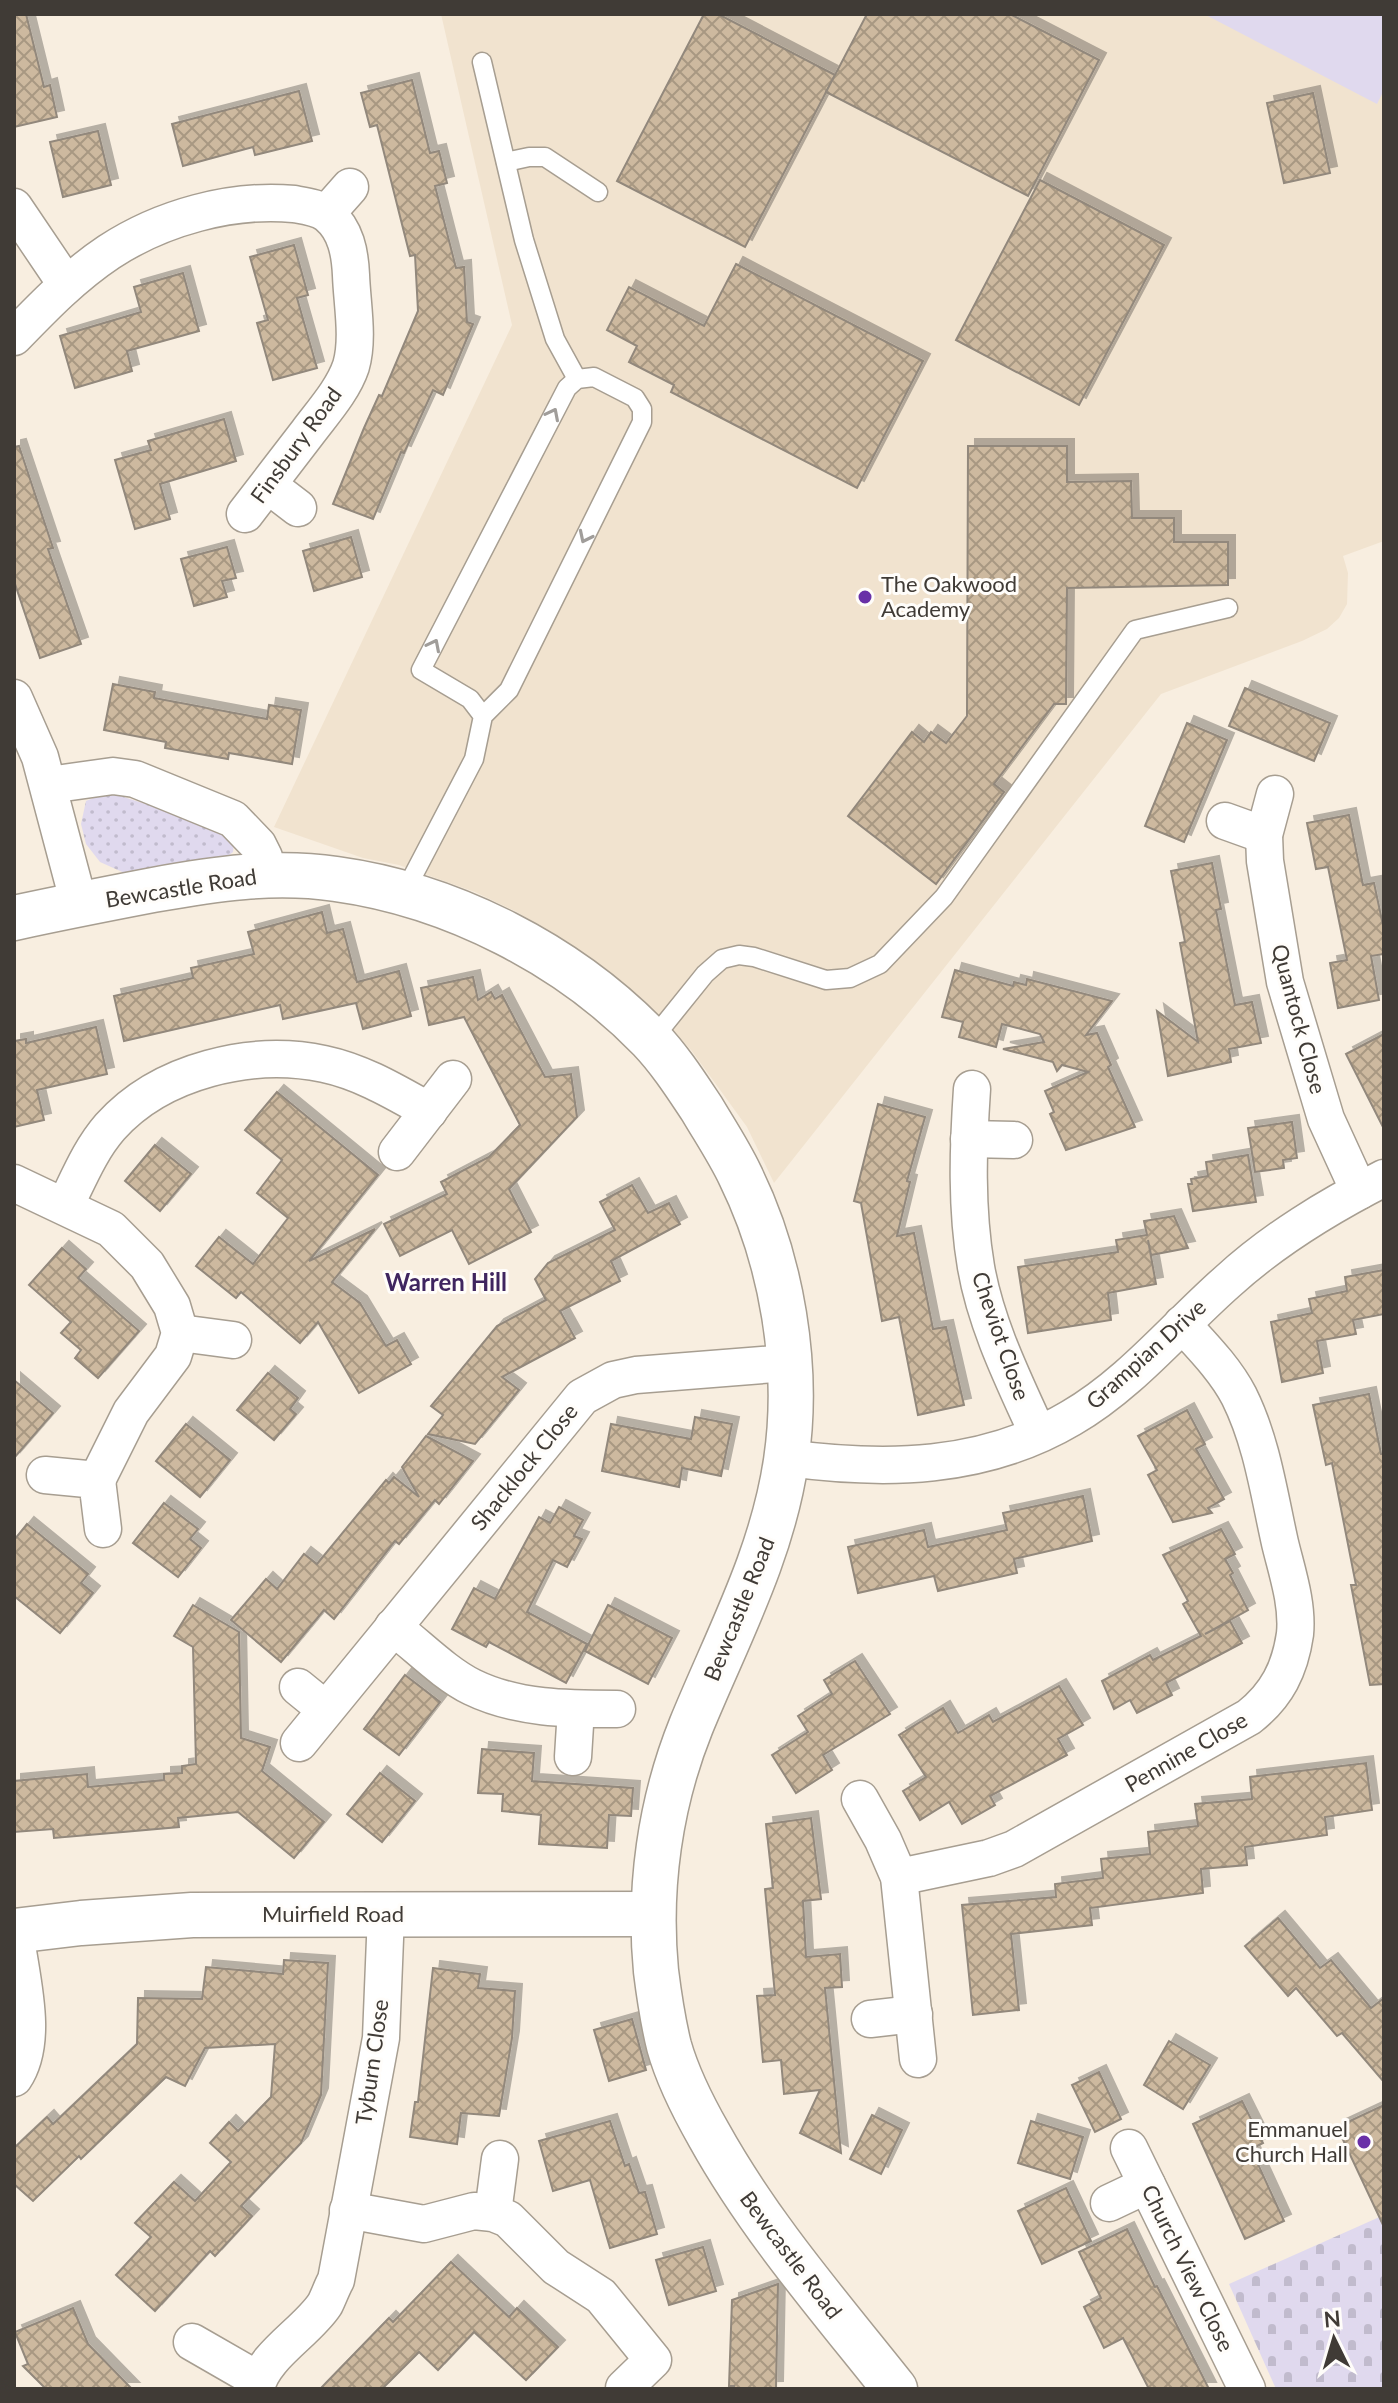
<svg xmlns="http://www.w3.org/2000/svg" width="1398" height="2403" viewBox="0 0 1398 2403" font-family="Lato,sans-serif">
  <defs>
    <pattern id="grass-dots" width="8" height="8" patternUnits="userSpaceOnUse" patternTransform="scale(2)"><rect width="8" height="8" fill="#e0d9ee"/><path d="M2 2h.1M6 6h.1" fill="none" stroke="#c1bbcd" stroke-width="1.8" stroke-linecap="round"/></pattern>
    <pattern id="cemetery-stones" width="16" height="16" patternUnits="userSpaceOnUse" patternTransform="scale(2)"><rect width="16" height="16" fill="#e0d9ee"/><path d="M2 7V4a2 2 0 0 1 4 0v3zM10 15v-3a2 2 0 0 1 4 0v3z" fill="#c1bbcd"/></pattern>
    <pattern id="building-cross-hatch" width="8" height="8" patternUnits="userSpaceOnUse" patternTransform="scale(2)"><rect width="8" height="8" fill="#cdb99f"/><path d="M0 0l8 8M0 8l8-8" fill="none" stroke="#a89882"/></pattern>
    <filter id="shadow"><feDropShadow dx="7" dy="-7" stdDeviation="0" flood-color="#0004"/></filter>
  </defs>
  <rect width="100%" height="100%" fill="#f8eee0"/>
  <polygon fill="#f1e3cf" points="441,14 1384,14 1384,541 1343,556 1348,573 1347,604 1339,618 1327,629 1302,641 1161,694 774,1183 747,1127 691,1050 660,1018 573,946 517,912 475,892 399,865 363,858 274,827 512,325"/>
  <polygon fill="url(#grass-dots)" points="108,792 224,829 234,843 233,852 220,862 129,875 100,862 86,844 81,824 86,801"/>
  <polygon fill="url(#cemetery-stones)" points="1384,2215 1384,2389 1276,2389 1229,2284"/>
  <polygon fill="#e0d9ee" points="1204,14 1384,14 1384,90 1377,104"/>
  <g fill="url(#building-cross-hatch)" stroke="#92887c" stroke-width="2" filter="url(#shadow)">
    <polygon points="14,14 26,14 44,87 50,85 57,117 14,127"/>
    <polygon points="704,14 718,14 835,75 745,247 617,181"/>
    <polygon points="867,14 1010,14 1099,60 1028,196 826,92"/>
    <polygon points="412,80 430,153 439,151 447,183 435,186 456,268 464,267 467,322 473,324 443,395 433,390 404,453 401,452 373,519 333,504 364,428 379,395 382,396 418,311 415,255 410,256 377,125 370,127 361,93"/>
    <polygon points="299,91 312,141 255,155 253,147 183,166 172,124"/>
    <polygon points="1313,93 1330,173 1284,183 1267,103"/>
    <polygon points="98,131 111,185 63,197 50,142"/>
    <polygon points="1040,180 1164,245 1079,405 956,340"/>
    <polygon points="294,245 308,295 297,298 317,368 273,380 257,323 268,320 250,257"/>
    <polygon points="736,264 923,361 857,488 671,392 674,385 629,362 637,346 607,330 629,287 704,326"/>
    <polygon points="183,273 199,331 127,351 132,371 75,388 60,336 141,312 134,287"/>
    <polygon points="224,419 236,461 160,484 170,519 135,529 115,460 151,450 148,441"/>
    <polygon points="19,446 53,548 48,549 81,644 40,658 14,581 14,447"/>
    <polygon points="968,446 1067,446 1067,482 1131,481 1132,518 1174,518 1174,542 1228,542 1228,585 1067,588 1066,704 1054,704 994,784 1004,792 936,884 848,816 912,732 924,742 931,732 946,743 967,716"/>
    <polygon points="351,537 362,577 314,591 303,551"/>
    <polygon points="227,547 236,578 222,581 227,597 194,606 181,559"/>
    <polygon points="113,684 155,692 154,698 267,719 269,705 301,710 292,764 229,753 228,759 165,748 166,742 104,730"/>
    <polygon points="1245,688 1330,723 1314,761 1229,726"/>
    <polygon points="1187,723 1227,740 1184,842 1145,826"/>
    <polygon points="1349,815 1363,885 1374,883 1384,930 1384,954 1371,956 1379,1000 1338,1008 1330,963 1347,960 1328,867 1316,869 1307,823"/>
    <polygon points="1212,863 1221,909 1216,910 1235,1005 1252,1002 1261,1043 1229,1049 1231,1062 1168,1076 1157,1011 1198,1042 1180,943 1185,942 1171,871"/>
    <polygon points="322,912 327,933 343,929 357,982 399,971 411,1016 363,1029 356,1003 283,1019 280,1005 124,1041 114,996 193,978 191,968 254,954 248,932"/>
    <polygon points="955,970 1013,986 1014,982 1026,985 1027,979 1112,1001 1086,1035 1097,1033 1111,1065 1108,1067 1135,1127 1066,1150 1050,1114 1054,1112 1045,1091 1088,1072 1062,1065 1057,1071 1053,1062 1003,1049 1044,1042 1040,1034 1002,1024 996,1047 959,1037 963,1022 942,1017"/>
    <polygon points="473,977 478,1000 491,992 495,999 502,995 545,1077 571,1074 577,1117 509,1189 531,1232 469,1264 452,1230 400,1256 384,1224 447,1194 441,1182 489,1157 520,1125 464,1017 429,1025 421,988"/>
    <polygon points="96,1027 107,1074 37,1090 44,1120 14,1127 14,1041 26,1039 26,1043"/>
    <polygon points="1384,1034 1384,1129 1346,1054"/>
    <polygon points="277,1092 378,1175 309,1261 375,1229 332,1282 360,1303 386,1346 397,1340 411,1364 359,1393 318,1322 300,1343 241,1292 236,1298 196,1266 219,1237 253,1264 288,1218 257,1193 282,1160 245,1130"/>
    <polygon points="878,1104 925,1117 907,1181 910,1182 897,1236 914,1233 933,1329 946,1327 964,1405 918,1415 899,1317 882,1321 861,1203 854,1201"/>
    <polygon points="1292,1122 1297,1158 1283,1160 1284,1168 1255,1172 1248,1128"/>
    <polygon points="155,1145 191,1174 160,1211 125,1181"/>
    <polygon points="1248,1155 1256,1202 1193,1211 1188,1184 1192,1184 1191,1179 1208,1176 1206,1162"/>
    <polygon points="632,1185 648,1213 669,1203 680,1224 611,1261 620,1281 560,1311 575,1338 502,1377 519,1390 475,1444 428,1434 443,1415 431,1406 497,1326 546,1300 535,1279 548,1263 615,1230 600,1202"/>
    <polygon points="1174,1216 1188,1248 1151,1255 1148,1240 1156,1284 1108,1293 1111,1320 1028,1333 1018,1267 1118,1252 1116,1240 1147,1235 1144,1221"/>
    <polygon points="62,1248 86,1269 78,1278 139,1331 98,1378 75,1358 81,1350 61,1333 71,1322 29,1285"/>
    <polygon points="1384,1270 1384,1314 1353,1320 1356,1334 1317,1341 1323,1373 1282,1382 1271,1322 1312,1313 1309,1299 1347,1291 1345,1277"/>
    <polygon points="268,1373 298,1398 290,1409 296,1414 274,1440 237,1410"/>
    <polygon points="14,1380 53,1413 14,1458"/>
    <polygon points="1369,1394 1381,1454 1384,1454 1384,1684 1370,1685 1351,1585 1356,1585 1332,1463 1326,1465 1313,1405"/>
    <polygon points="1187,1410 1205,1444 1196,1449 1224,1499 1208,1508 1212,1513 1173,1522 1148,1475 1157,1470 1138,1436"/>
    <polygon points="695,1417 732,1424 721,1476 682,1468 679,1487 602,1471 611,1424 691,1439"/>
    <polygon points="186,1424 230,1460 200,1497 156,1461"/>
    <polygon points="426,1436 473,1461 439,1504 435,1500 399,1544 395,1541 334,1619 324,1610 281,1662 231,1620 266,1579 277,1589 304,1554 317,1564 386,1480 389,1483 394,1477 419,1497 402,1467"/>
    <polygon points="1083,1496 1092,1541 1014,1559 1017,1573 938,1591 934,1576 858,1593 848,1547 924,1530 928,1547 1007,1530 1003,1513"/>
    <polygon points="164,1503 198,1529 190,1539 201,1548 178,1577 133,1543"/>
    <polygon points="559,1507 583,1520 574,1536 582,1539 567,1567 553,1560 527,1612 587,1644 566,1683 489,1642 486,1647 452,1629 474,1588 495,1599 539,1517 550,1523"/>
    <polygon points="27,1524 88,1574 81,1583 93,1593 60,1633 14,1596 14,1540"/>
    <polygon points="1221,1529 1235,1554 1225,1559 1233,1573 1230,1575 1248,1610 1205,1634 1230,1621 1242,1643 1166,1683 1172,1695 1137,1713 1130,1700 1114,1709 1102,1681 1150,1655 1153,1660 1201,1636 1183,1604 1188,1601 1163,1555"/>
    <polygon points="193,1605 239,1632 241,1738 270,1747 262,1771 324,1822 294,1858 238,1812 178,1818 179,1827 123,1832 54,1838 53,1829 14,1832 14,1781 87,1774 88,1787 164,1780 164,1774 182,1773 182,1766 196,1764 193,1647 174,1636"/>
    <polygon points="608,1605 672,1638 648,1684 585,1651"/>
    <polygon points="855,1661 890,1714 823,1755 832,1770 796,1793 772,1755 808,1732 798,1716 832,1694 824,1680"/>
    <polygon points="405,1675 440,1702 399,1755 364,1729"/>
    <polygon points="1059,1686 1083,1725 1058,1739 1067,1755 990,1796 995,1805 962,1824 949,1802 920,1820 903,1791 926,1777 899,1735 943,1708 958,1733 989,1715 993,1722"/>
    <polygon points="482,1749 534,1753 532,1781 633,1788 631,1816 609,1815 607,1848 539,1844 541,1815 502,1811 503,1794 478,1793"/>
    <polygon points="1366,1763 1372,1810 1325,1817 1327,1835 1245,1847 1247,1865 1201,1869 1203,1893 1090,1908 1092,1925 1011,1934 1019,2010 973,2015 962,1905 1056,1897 1055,1884 1103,1878 1101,1859 1150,1854 1148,1832 1198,1826 1195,1804 1252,1799 1250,1777"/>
    <polygon points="380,1773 415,1801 382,1842 347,1814"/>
    <polygon points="811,1818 821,1899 803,1901 806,1957 840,1954 842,1987 825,1988 841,2153 800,2133 820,2090 784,2094 781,2060 763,2062 757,1996 775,1995 765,1889 773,1888 766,1824"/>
    <polygon points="1278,1918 1320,1968 1331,1960 1371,2008 1384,1998 1384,2082 1342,2033 1337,2036 1296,1988 1288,1996 1245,1946"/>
    <polygon points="284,1960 328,1963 321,2095 301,2143 241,2206 252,2216 215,2256 210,2251 155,2311 116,2275 151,2237 135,2223 174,2182 195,2201 231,2162 210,2143 229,2122 238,2131 271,2097 275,2044 205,2048 185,2086 166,2077 81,2159 79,2156 33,2201 14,2184 14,2148 47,2117 53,2124 137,2044 138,1998 202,1999 206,1967 283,1974"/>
    <polygon points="433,1968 480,1974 478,1988 515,1991 512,2038 499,2116 461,2113 457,2144 410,2137 415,2102 418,2102"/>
    <polygon points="632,2019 646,2070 609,2081 594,2030"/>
    <polygon points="1169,2041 1210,2065 1183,2109 1144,2085"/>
    <polygon points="1099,2072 1121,2119 1095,2132 1072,2085"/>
    <polygon points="1242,2101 1263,2143 1251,2149 1284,2221 1245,2239 1193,2124"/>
    <polygon points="1384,2105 1384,2227 1337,2127"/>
    <polygon points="872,2115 902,2130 881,2174 850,2159"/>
    <polygon points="610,2121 625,2166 629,2164 639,2193 645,2192 657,2234 610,2248 590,2180 553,2191 539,2141"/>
    <polygon points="1031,2121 1083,2137 1070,2179 1018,2163"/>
    <polygon points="1066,2188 1091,2241 1042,2264 1018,2211"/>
    <polygon points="1127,2229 1155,2287 1157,2286 1209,2389 1149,2389 1123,2338 1104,2348 1084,2307 1101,2298 1079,2252"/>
    <polygon points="703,2247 716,2291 669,2305 656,2260"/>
    <polygon points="451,2262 509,2317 517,2308 558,2347 526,2380 474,2332 438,2370 419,2352 382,2389 320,2389 389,2318 393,2322"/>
    <polygon points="778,2284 776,2388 734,2389 734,2386 729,2386 732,2300"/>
    <polygon points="73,2308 88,2344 132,2389 46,2389 23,2366 28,2364 15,2332"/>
  </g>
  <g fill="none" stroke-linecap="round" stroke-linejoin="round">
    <g stroke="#a79e91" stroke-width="21">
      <g id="service">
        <polyline points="482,62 524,240 555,339 577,379"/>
        <polyline points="506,162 529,157 545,157 598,192"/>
        <polyline points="404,893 474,759 483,716 509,690 642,422 642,409 635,398 594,377 577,379 567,388 421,670 470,699 483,716"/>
        <polyline points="651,1041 705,974 722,959 739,955 754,957 826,980 850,978 880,964 944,897 1135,630 1228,608"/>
      </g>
    </g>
    <g stroke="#a79e91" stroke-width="39">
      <g id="minor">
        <polyline points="14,207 66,284"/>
        <polyline points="327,213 350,187"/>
        <path d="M14,337C44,306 73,276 109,252C161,218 231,198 294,204C305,206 320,208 328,215C346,230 350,253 351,275C352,304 359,338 351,366C343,390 323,412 308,432C287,459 266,487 245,514"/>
        <polyline points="268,485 298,508"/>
        <polyline points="14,698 40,757 79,904"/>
        <polyline points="49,785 113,776 135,779 233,819 258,845 264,857 266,874"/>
        <polyline points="1275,794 1264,835 1265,861 1285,982 1326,1119 1359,1191"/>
        <polyline points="1225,821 1264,835"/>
        <path d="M972,1089C968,1148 966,1208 976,1267C986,1325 1014,1381 1038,1434"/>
        <polyline points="969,1139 1014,1140"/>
        <polyline points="397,1152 453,1079"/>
        <polyline points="14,1183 111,1229 147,1265 172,1306 180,1333 173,1356 131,1412 97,1480"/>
        <path d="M65,1206C79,1178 90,1150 110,1127C161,1070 252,1049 324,1064C362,1072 395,1092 429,1111"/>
        <polyline points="180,1333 233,1340"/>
        <path d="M787,1458C885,1471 983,1470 1071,1418C1130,1384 1176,1327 1227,1282C1274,1239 1327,1207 1384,1178"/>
        <polyline points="45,1475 97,1480 103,1529"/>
        <path d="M393,1627C417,1645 445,1674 472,1687C517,1709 568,1709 617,1709"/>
        <polyline points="298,1687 325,1709"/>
        <polyline points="299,1743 582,1397 613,1380 636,1375 788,1363"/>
        <polyline points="573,1757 576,1709"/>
        <polyline points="860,1799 883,1840 899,1877 918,2059"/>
        <path d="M899,1877L989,1858L1014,1849L1249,1717C1277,1695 1290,1669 1295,1634C1298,1604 1287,1572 1280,1543C1269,1494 1262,1442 1239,1396C1225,1369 1202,1346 1182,1324"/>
        <polyline points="870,2019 914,2014"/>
        <path d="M14,2078C40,2040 20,1974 15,1931"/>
        <polyline points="1129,2148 1247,2389"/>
        <polyline points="1109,2203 1147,2185"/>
        <polyline points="348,2210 424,2224 474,2211 493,2213 508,2219 556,2267 601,2296 653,2360 624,2388"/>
        <polyline points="493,2213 500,2159"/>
        <polyline points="192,2342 258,2380"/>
        <path d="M256,2389C262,2356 307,2332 325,2304C329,2296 332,2287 336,2280L381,2038L386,1914"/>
      </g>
    </g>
    <g stroke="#a79e91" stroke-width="47">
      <g id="tertiary">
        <path d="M14,918C60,908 106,899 153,890C214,879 273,870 336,879C452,895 569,955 650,1039C670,1060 686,1085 702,1109C715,1131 729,1152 740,1175C782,1260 800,1367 786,1461C772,1556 727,1638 691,1726C660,1803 648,1888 656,1971C659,1995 663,2022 669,2046C678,2078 693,2107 709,2135C760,2227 830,2307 895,2389"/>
        <polyline points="14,1931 81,1923 192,1915 653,1914"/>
      </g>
    </g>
    <use href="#service" stroke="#fff" stroke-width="18"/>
    <use href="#minor" stroke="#fff" stroke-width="36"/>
    <use href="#tertiary" stroke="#fff" stroke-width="44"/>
  </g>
  <defs><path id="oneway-chevron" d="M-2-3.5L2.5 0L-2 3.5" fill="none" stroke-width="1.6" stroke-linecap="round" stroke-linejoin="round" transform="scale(2)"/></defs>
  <g stroke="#a09d9a">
    <use href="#oneway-chevron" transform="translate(553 414) rotate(-63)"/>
    <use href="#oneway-chevron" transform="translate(585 537) rotate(116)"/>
    <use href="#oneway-chevron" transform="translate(434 645) rotate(-63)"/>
  </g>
  <g fill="#6930a7" stroke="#fffdfa" stroke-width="3">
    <circle cx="865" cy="597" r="8"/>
    <circle cx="1364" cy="2142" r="8"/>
  </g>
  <g text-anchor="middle" stroke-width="6" stroke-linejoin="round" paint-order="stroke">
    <g font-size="22" fill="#403b36" stroke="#fffdfa">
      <text transform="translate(296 445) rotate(-54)" y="8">Finsbury Road</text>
      <text transform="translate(181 888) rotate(-9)" y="8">Bewcastle Road</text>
      <text transform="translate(1299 1019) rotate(75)" y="8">Quantock Close</text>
      <text transform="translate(1001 1336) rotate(71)" y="8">Cheviot Close</text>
      <text transform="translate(1146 1354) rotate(-42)" y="8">Grampian Drive</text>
      <text transform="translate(524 1467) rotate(-51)" y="8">Shacklock Close</text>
      <text transform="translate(739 1609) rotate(-68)" y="8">Bewcastle Road</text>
      <text transform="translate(1186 1752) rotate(-30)" y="8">Pennine Close</text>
      <text x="333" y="1922">Muirfield Road</text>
      <text transform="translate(372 2062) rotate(-82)" y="8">Tyburn Close</text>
      <text transform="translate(791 2255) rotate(53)" y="8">Bewcastle Road</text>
      <text transform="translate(1188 2268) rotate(64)" y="8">Church View Close</text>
    </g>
    <g font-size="22" fill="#403b36" stroke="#fffdfa" text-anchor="start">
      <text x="881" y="592">The Oakwood<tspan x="881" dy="25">Academy</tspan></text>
      <text x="1348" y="2137" text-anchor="end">Emmanuel<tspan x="1348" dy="25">Church Hall</tspan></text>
    </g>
    <g font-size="24" font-weight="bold" fill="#3f255f" stroke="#fffdfa">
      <text x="446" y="1291">Warren Hill</text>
    </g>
  </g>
  <rect width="1398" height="2403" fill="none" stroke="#403b36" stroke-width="32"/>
  <g transform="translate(1334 2339) rotate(355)" stroke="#fffdfa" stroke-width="6" paint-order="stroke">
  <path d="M0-6L14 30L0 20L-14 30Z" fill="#403b36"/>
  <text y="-12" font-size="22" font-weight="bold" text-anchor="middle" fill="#403b36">N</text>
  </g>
</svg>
